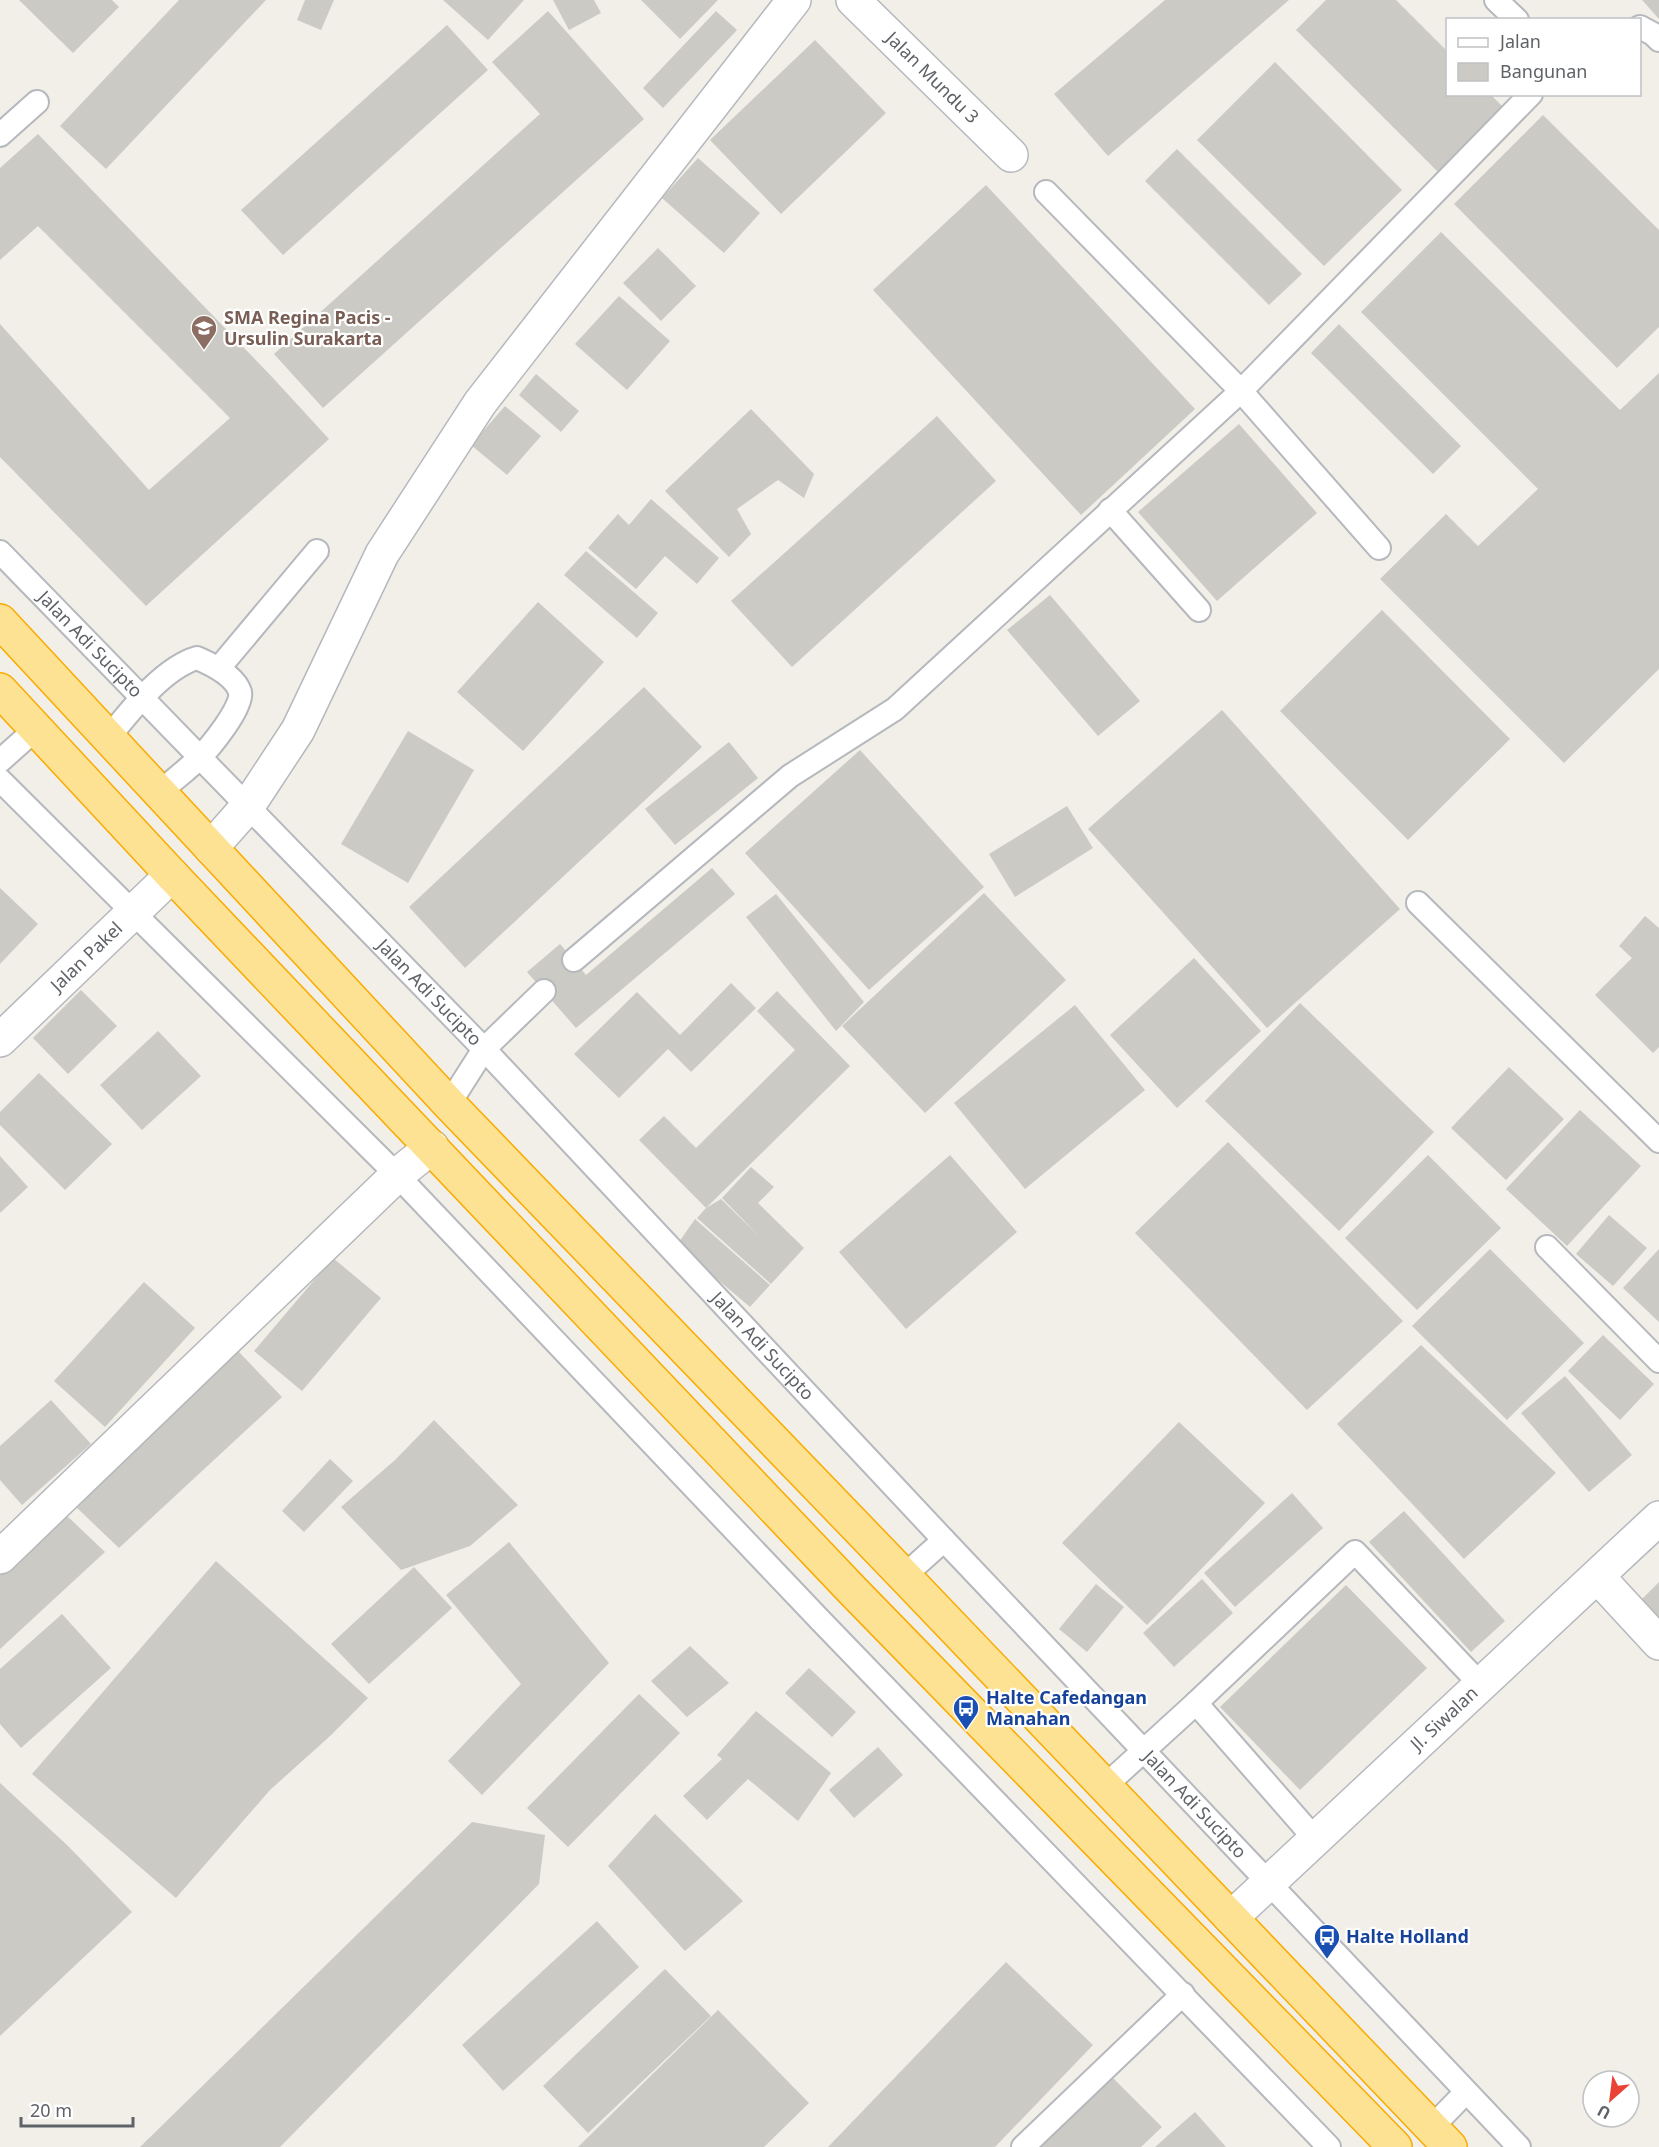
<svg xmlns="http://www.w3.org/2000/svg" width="1659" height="2147" viewBox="0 0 1659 2147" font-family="'Noto Sans',sans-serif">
  <rect width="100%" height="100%" fill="#f1efe8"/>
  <g fill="#cccac5">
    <polygon points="19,0 112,0 119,7 73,53"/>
    <polygon points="179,0 266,0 106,169 60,126"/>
    <polygon points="305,0 334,0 321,30 297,20"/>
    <polygon points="443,0 524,0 488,40"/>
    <polygon points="553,0 594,0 601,13 569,30"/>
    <polygon points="641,0 718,0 680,39"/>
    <polygon points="1165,0 1289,0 1108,156 1054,94"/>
    <polygon points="1326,0 1396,0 1448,52 1448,94 1490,94 1506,110 1441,175 1296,30"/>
    <polygon points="1642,0 1659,0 1659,19"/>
    <polygon points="548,11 644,119 323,408 274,354 540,114 492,62"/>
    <polygon points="716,11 737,30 663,108 643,88"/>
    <polygon points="447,25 488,70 283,255 241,210"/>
    <polygon points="815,40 886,113 781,214 710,140"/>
    <polygon points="1275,62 1402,190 1324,266 1197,140"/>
    <polygon points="1543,115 1659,230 1659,327 1617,368 1454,204"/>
    <polygon points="38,134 273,378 329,439 146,606 0,457 0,324 149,490 230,418 38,226 0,260 0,168"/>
    <polygon points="1177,149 1302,274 1269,305 1145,181"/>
    <polygon points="698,158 760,213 724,253 662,198"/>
    <polygon points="986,185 1195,409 1081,515 873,290"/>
    <polygon points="1441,232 1620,410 1659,373 1659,669 1564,763 1380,579 1446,514 1478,546 1538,489 1361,312"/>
    <polygon points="658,248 696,286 661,321 623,283"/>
    <polygon points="619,296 670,341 627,390 575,344"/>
    <polygon points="1339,324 1461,446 1433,474 1311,353"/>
    <polygon points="536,374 579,411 561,432 519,395"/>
    <polygon points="505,406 541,436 507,475 471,445"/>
    <polygon points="751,409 814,474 804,498 778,480 737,509 751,534 729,557 665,491"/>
    <polygon points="937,416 996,481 792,667 731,601"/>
    <polygon points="1239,424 1317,513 1217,601 1138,512"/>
    <polygon points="651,499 719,558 697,584 665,556 636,589 588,548 618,514 629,525"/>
    <polygon points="586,551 658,613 637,638 564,575"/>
    <polygon points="1050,595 1140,701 1098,736 1007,630"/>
    <polygon points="538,602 604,662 523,751 457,692"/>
    <polygon points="1382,610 1510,739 1408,840 1280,711"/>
    <polygon points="644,687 702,747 465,968 409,907"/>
    <polygon points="1222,710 1400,909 1267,1028 1088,829"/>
    <polygon points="408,731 474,770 408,883 341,844"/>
    <polygon points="729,742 758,778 675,845 645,809"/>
    <polygon points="860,750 984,887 869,990 745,853"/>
    <polygon points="1067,806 1093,848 1015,897 989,854"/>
    <polygon points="712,868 735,894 576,1028 527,972 560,944 586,975"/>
    <polygon points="0,888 38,924 0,964"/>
    <polygon points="984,893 1066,980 925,1113 842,1026"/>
    <polygon points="776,894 864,1002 836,1031 746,917"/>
    <polygon points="1645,916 1659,928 1659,1047 1653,1053 1595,995 1632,958 1619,946"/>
    <polygon points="1194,958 1261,1031 1177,1108 1110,1035"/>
    <polygon points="731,983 756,1008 691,1072 668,1049 619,1098 574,1054 637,992 680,1035"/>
    <polygon points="81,990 117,1026 68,1074 33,1038"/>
    <polygon points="777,991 850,1066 706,1208 639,1140 664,1116 696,1148 795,1050 757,1011"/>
    <polygon points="1300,1003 1434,1132 1339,1231 1205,1101"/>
    <polygon points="1075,1005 1145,1090 1025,1189 954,1103"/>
    <polygon points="158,1031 201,1076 142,1130 100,1085"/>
    <polygon points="1509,1067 1564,1119 1506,1180 1451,1128"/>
    <polygon points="39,1073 112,1144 65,1190 0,1125 0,1112"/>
    <polygon points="1580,1110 1641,1166 1567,1246 1506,1189"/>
    <polygon points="1228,1142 1403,1321 1307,1410 1135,1233"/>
    <polygon points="950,1155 1017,1232 906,1329 839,1252"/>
    <polygon points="1428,1155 1501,1228 1417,1310 1345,1238"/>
    <polygon points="0,1156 28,1187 0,1213"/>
    <polygon points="751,1167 774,1187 758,1203 804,1248 771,1284 697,1218 706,1208 721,1199 759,1236 722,1198"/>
    <polygon points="1609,1215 1647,1248 1613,1286 1576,1254"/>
    <polygon points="695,1219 770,1285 750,1307 677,1245"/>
    <polygon points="1490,1249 1584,1343 1507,1420 1412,1326"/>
    <polygon points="1659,1249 1659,1322 1623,1288"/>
    <polygon points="333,1258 381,1298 302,1391 254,1351"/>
    <polygon points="144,1282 195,1328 105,1427 54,1381"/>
    <polygon points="1603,1335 1654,1384 1620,1420 1568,1371"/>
    <polygon points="1421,1345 1556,1473 1464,1559 1337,1424"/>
    <polygon points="236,1349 282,1397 119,1548 75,1506"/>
    <polygon points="1565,1376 1632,1455 1589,1492 1521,1413"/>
    <polygon points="51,1400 91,1444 22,1505 0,1480 0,1446"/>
    <polygon points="434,1420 518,1505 470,1546 401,1570 341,1507 395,1460"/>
    <polygon points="1179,1422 1265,1503 1147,1625 1062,1543"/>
    <polygon points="330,1459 353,1481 304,1532 282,1511"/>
    <polygon points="1292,1493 1323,1528 1235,1607 1204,1573"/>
    <polygon points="1404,1511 1505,1621 1471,1652 1369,1542"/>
    <polygon points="65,1514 105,1552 0,1649 0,1573"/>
    <polygon points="509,1542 609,1663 482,1795 448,1761 521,1684 446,1595"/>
    <polygon points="216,1561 368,1698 329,1737 270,1790 176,1898 32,1774"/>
    <polygon points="414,1567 452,1608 369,1684 331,1644"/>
    <polygon points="1202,1579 1233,1613 1174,1667 1143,1633"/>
    <polygon points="1659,1582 1659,1617 1642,1599"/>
    <polygon points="1096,1584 1124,1607 1087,1652 1059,1629"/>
    <polygon points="1346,1585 1427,1668 1300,1790 1220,1707"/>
    <polygon points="62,1614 111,1668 21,1748 0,1724 0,1669"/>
    <polygon points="690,1646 729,1683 687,1717 651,1681"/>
    <polygon points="809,1668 856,1712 832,1737 785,1693"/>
    <polygon points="639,1694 680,1733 568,1847 527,1808"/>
    <polygon points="756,1711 831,1773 798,1821 748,1779 707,1820 683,1796 722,1759 717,1755"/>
    <polygon points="878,1747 903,1775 854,1818 829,1790"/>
    <polygon points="0,1783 68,1846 132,1912 0,2036"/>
    <polygon points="655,1814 743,1901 685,1951 608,1866"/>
    <polygon points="472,1822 545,1835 539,1884 280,2147 140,2147"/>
    <polygon points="597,1921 639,1967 503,2091 462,2045"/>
    <polygon points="1006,1962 1093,2045 995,2147 828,2147"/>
    <polygon points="665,1969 711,2016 588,2133 543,2086"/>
    <polygon points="718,2010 809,2103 764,2147 578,2147"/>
    <polygon points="1112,2077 1162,2127 1141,2147 1040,2147"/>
    <polygon points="1195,2112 1226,2147 1155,2147"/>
  </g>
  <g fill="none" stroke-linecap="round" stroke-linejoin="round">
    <g stroke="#b5b8bc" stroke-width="26">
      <g id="lane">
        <polyline points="1496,0 1517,20"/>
        <polyline points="1640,27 1653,34 1659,40"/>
        <polyline points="0,135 37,102"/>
        <polyline points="1046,192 1241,391 1379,548"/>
        <polyline points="1110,510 1199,610"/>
        <path id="s1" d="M0,552L484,1049L944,1540L1519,2147"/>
        <polyline points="219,668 317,551"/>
        <path d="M109,737C131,710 163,668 197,658C211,664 235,676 240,692C244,706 209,749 198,759C186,771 172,781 159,793"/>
        <polyline points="0,761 37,728"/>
        <polyline points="0,780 397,1175 821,1621 1329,2147"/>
        <polyline points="1418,903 1659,1141"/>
        <polyline points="574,960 790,776 895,709 1241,391 1531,94"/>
        <polyline points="449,1104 484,1049 544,991"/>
        <polyline points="1547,1247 1659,1361"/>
        <polyline points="904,1576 944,1540"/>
        <polyline points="1105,1786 1196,1703"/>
        <polyline points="1315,1839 1196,1703 1355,1552 1481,1685"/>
        <polyline points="1432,2127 1466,2092"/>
        <polyline points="1023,2147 1183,1994"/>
      </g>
    </g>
    <g stroke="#b5b8bc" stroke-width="36">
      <g id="street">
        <path id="s2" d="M853,0L1011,155"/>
        <polyline points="211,848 248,806 298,730 382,554 480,403 794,0"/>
        <polyline points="0,1557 397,1175 432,1147"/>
        <polyline points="1598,1577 1659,1643"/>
      </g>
    </g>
    <g stroke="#b6babf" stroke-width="36">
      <g id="secondary">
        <path id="s3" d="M0,1040L172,875"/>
        <path id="s4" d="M1231,1918L1659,1518"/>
      </g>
    </g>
    <g stroke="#f9ab00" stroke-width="36">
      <g id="highway">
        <polyline points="0,621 449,1104 904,1576 1450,2147"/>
        <polyline points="0,690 172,875 852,1590 1395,2147"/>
      </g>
    </g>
    <use href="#lane" stroke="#fff" stroke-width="22"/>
    <use href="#street" stroke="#fff" stroke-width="33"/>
    <use href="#secondary" stroke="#fff" stroke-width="33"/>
    <use href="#highway" stroke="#fde293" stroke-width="33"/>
  </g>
  <defs>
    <g id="school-pin" transform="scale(1.35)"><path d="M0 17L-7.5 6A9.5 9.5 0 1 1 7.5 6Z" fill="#8d6e63" stroke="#fff"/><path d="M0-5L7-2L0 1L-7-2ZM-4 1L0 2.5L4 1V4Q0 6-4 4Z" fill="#fff"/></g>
    <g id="bus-pin" transform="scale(1.35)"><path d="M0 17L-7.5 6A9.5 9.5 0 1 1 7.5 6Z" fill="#1a4fb4" stroke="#fff"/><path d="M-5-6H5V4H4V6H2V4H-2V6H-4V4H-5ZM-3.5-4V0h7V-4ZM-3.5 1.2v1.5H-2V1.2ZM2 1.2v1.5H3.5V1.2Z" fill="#fff"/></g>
  </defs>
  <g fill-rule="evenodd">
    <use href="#school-pin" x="204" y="328"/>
    <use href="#bus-pin" x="966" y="1708"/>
    <use href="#bus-pin" x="1327" y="1937"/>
  </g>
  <g text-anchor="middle" stroke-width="4.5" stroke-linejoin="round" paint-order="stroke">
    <g font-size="18" fill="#5f6368" stroke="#fff">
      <text dy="6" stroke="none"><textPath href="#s2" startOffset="111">Jalan Mundu 3</textPath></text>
      <text dy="6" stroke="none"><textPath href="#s1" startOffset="129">Jalan Adi Sucipto</textPath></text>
      <text dy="6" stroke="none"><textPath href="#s3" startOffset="120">Jalan Pakel</textPath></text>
      <text dy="6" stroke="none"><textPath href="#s1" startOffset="615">Jalan Adi Sucipto</textPath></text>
      <text dy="6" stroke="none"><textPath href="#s1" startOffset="1101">Jalan Adi Sucipto</textPath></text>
      <text dy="6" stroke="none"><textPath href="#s4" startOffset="292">Jl. Siwalan</textPath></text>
      <text dy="6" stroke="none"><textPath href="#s1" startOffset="1731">Jalan Adi Sucipto</textPath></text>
    </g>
    <g font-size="18" font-weight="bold" fill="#785e54" stroke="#fff" text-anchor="start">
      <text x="224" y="324">SMA Regina Pacis -<tspan x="224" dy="21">Ursulin Surakarta</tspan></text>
    </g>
    <g font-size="18" font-weight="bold" fill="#164399" stroke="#fff" text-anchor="start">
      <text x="986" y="1704">Halte Cafedangan<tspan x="986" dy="21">Manahan</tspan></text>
      <text x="1346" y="1943">Halte Holland</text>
    </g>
  </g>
  <rect x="1446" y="18" width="195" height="78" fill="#ffffff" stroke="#bfc1c3" stroke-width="1.5"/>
  <rect x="1458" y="38" width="30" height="9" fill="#ffffff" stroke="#bfc1c3" stroke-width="1.5"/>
  <text x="1500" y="48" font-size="18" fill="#5f6368">Jalan</text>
  <rect x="1458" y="63" width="30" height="18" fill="#cccac5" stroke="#bfc1c3" stroke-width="1.5"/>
  <text x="1500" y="78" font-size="18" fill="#5f6368">Bangunan</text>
  <g transform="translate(1611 2099) rotate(208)"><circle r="28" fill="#ffffff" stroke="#bfc1c3" stroke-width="1.5"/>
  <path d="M0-4.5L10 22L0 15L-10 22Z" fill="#ea4335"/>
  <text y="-9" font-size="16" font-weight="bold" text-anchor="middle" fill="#5f6368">U</text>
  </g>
  <path d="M21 2117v9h112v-9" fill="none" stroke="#5f6368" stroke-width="3"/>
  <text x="30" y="2117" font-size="18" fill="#5f6368" stroke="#ffffff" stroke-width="4.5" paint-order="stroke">20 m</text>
</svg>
